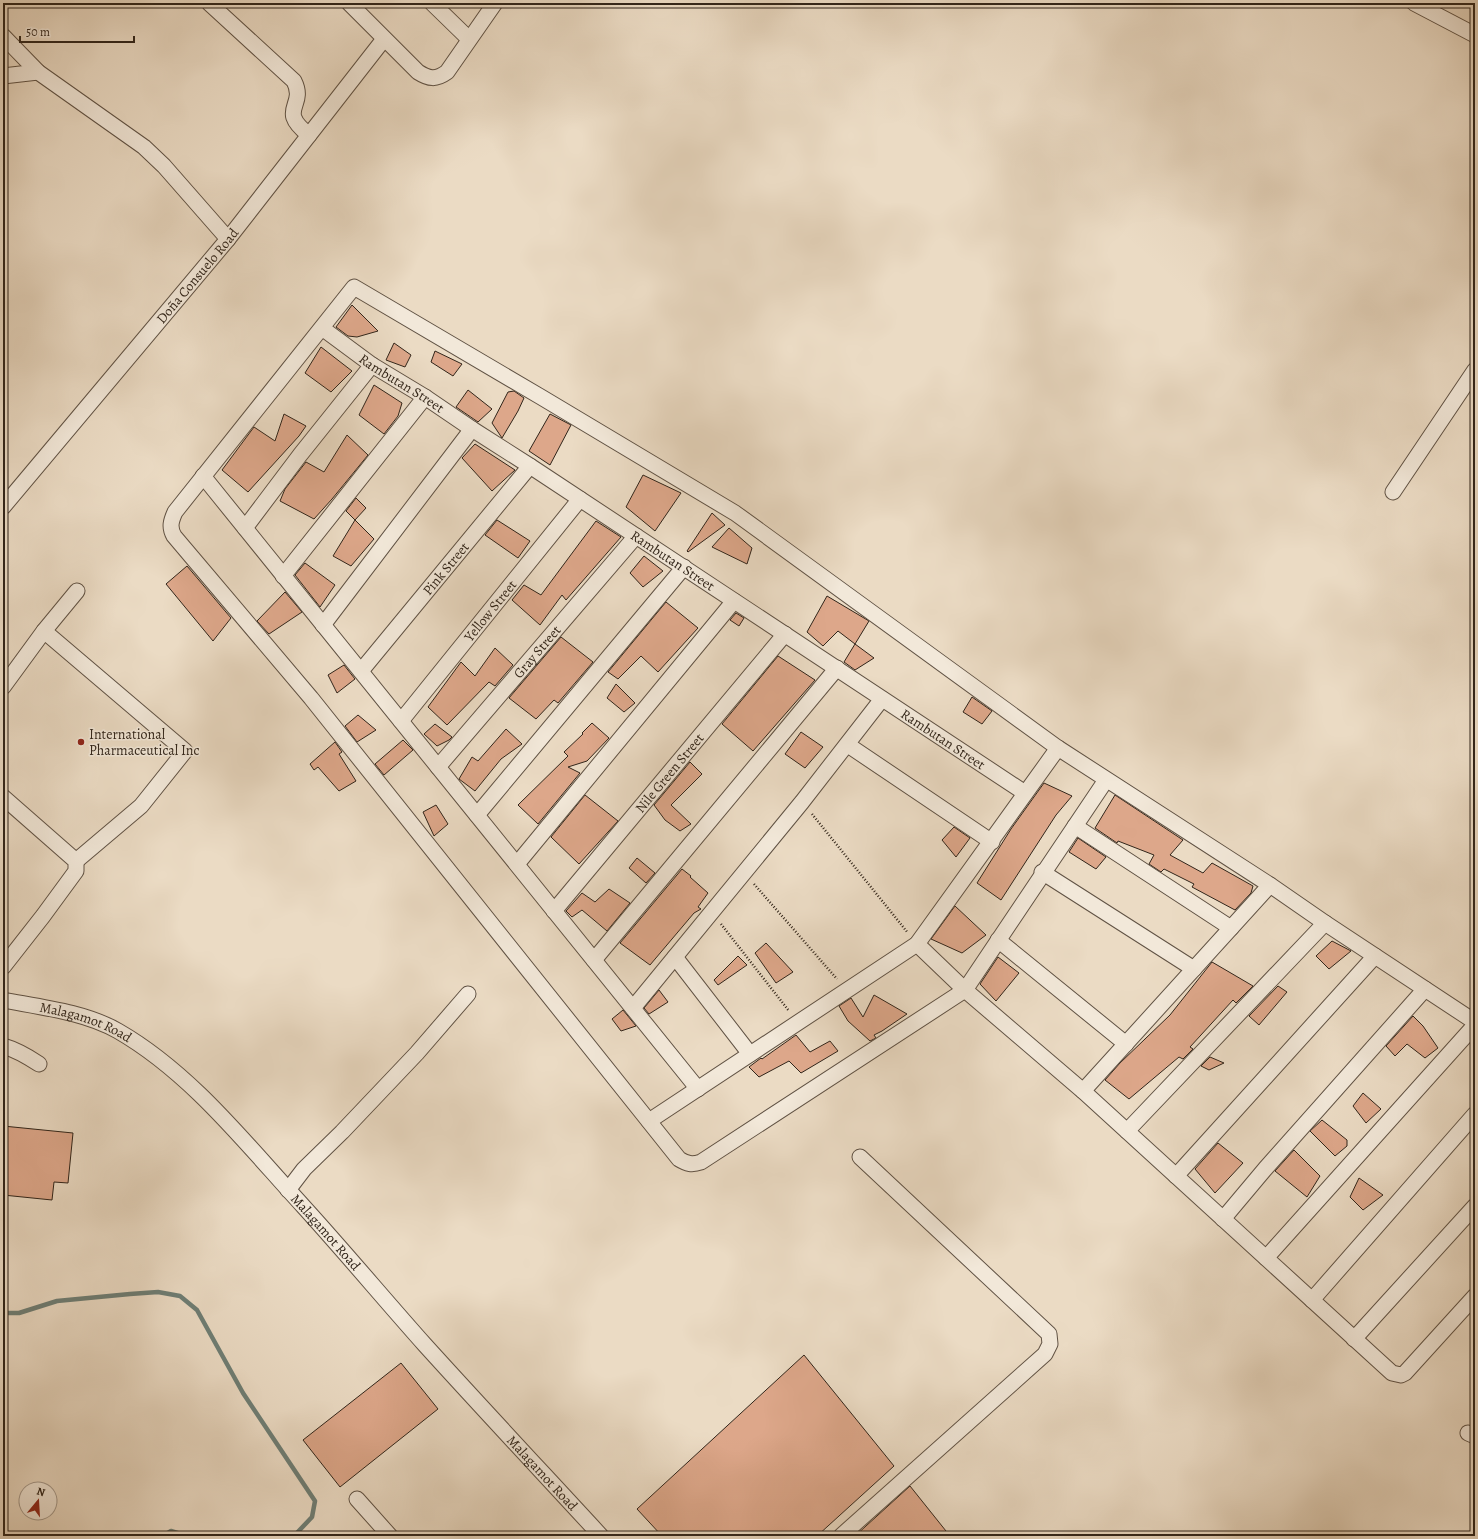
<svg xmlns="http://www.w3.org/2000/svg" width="1478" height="1539" viewBox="0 0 1478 1539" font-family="Alegreya,serif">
  <rect width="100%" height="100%" fill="#ebdbc4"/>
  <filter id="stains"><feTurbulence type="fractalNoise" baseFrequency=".005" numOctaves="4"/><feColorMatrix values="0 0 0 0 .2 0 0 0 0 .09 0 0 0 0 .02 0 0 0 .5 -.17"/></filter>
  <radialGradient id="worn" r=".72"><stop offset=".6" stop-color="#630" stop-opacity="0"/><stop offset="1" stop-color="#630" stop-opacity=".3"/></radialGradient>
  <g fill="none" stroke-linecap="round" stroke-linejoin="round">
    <g stroke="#6f7f76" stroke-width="4.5">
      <polyline points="3,1313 19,1313 57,1301 130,1294 158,1292 180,1296 197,1310 243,1393 315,1501 312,1517 294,1536"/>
      <polyline points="163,1536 171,1531 187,1536"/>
    </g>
  </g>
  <g fill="#dda78a" stroke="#31251a">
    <polygon points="352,305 378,331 357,337 348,336 336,327"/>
    <polygon points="394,343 411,355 405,367 386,360"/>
    <polygon points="321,347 352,371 331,392 305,373"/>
    <polygon points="435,351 462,364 453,376 431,362"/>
    <polygon points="374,385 402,403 398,416 384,434 359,415"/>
    <polygon points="468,390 492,409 478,422 456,407"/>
    <polygon points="514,391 524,398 518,411 502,438 492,423 508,392"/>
    <polygon points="284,414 306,426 299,436 248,492 222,470 254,427 275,441"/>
    <polygon points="550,414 571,425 550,465 529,451"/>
    <polygon points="347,435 368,455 332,499 314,519 280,501 285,489 306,462 324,472"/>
    <polygon points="475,444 515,470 492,491 462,458"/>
    <polygon points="643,475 681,493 655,531 626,507"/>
    <polygon points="356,498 366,508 355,520 346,511"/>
    <polygon points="712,513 725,525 688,552 687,551"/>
    <polygon points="355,520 374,539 351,566 333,556"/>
    <polygon points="497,520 530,541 518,558 485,535"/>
    <polygon points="596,521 621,537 566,600 562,595 540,625 512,600 524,585 541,595"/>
    <polygon points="729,528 752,548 747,564 712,547"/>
    <polygon points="644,556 663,571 643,587 630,573"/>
    <polygon points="305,563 335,585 320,607 295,575"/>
    <polygon points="187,566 231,618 213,641 166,584"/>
    <polygon points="285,592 302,612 269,634 257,621"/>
    <polygon points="827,596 869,621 855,644 838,631 823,646 807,632"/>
    <polygon points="666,602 698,628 658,672 641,656 618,679 608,672"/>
    <polygon points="736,613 744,618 739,626 730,620"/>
    <polygon points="561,637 593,662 558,703 554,700 536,719 509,698"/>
    <polygon points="855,644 874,658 855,670 844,662"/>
    <polygon points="495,648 513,665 495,686 489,682 447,725 428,707 461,662 475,676"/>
    <polygon points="778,656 815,680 753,751 722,724"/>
    <polygon points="344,665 355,679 337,693 328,675"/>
    <polygon points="616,684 635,703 624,712 607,698"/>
    <polygon points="972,697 992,711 982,724 963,712"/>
    <polygon points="358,715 376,730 357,742 345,726"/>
    <polygon points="592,723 609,738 587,761 568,767 580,773 538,824 518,805 568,756 564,752 583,734 582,733"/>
    <polygon points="435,724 452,737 449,740 437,746 424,734"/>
    <polygon points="506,729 522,744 501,759 475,791 459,779 472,757 478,761"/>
    <polygon points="801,732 823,747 805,768 785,754"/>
    <polygon points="403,740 413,750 384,775 375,764"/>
    <polygon points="335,742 342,752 339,754 356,781 339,791 318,767 314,770 310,764"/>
    <polygon points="690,762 702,774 671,805 691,824 680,831 665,820 654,805"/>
    <polygon points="1044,783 1072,796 1056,815 1001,900 977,883 1011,829"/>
    <polygon points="585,795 618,821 579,864 551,837"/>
    <polygon points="1115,795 1183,840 1170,855 1203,873 1212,863 1253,886 1251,893 1235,910 1192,887 1194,884 1164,869 1161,872 1149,864 1154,855 1118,841 1117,843 1095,828"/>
    <polygon points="436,805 448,824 434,836 423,812"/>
    <polygon points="954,827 970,838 956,857 942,840"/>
    <polygon points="1078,838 1106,857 1096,869 1069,852"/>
    <polygon points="637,858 655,873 646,883 629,868"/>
    <polygon points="682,869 691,876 690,877 708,893 698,907 701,909 694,913 650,965 620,943"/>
    <polygon points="609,889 630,903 607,931 582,910 572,917 566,911 582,893 595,902"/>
    <polygon points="955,906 986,935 962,953 931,939"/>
    <polygon points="1332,941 1351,951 1329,969 1316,956"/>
    <polygon points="766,943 793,972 776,983 755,953"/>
    <polygon points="738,956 747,965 718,985 714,980"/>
    <polygon points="998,957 1019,973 996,1001 980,984"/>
    <polygon points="1212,962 1253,986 1236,1003 1233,1000 1190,1047 1193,1049 1183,1059 1179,1057 1129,1099 1105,1080 1120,1063 1170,1015"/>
    <polygon points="1278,986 1287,992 1259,1025 1249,1016"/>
    <polygon points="659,990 668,1002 649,1014 644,1008"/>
    <polygon points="874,995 907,1014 882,1031 874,1035 876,1038 870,1041 848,1021 839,1006 851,998 863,1017"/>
    <polygon points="623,1010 636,1026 621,1031 612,1019"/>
    <polygon points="1413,1016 1423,1026 1438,1048 1425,1058 1407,1044 1395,1056 1386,1046"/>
    <polygon points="796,1035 810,1052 830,1041 838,1051 801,1073 789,1061 759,1077 749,1067 761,1058 762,1059"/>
    <polygon points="1210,1057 1224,1063 1209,1070 1201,1066"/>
    <polygon points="1363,1093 1381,1109 1366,1123 1353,1106"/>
    <polygon points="1322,1120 1347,1140 1347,1146 1335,1156 1310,1131"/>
    <polygon points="3,1126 73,1133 68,1183 54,1182 52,1200 3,1195"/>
    <polygon points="1218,1143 1243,1163 1215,1193 1195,1169"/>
    <polygon points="1294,1150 1320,1176 1307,1197 1275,1171"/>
    <polygon points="1359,1178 1383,1195 1363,1210 1350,1197"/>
    <polygon points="804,1355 894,1466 817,1536 662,1536 637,1509"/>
    <polygon points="401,1363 438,1409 340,1487 303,1440"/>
    <polygon points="910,1486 950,1536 855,1536"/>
  </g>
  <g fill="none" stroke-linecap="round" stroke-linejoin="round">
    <g stroke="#605244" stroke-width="17">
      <g id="minor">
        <path d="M209,3L294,81C307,107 276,109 309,135"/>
        <path d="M349,3L418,72C429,79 436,80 447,72L495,3"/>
        <polyline points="432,3 469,39"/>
        <polyline points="1414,3 1475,35"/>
        <polyline points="3,36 38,72 144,147 164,166 228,239"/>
        <polyline points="3,76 38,72"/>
        <path id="s1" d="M322,328L372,365L425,397L472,429L530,466L1025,793"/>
        <polyline points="203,476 698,1089"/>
        <polyline points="1393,492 1475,370"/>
        <path id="s2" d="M3,507L228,239L384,39"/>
        <polyline points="245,528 300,455 372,365"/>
        <polyline points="283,576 425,397"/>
        <polyline points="323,625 472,429"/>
        <polyline points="44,631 185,751 141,806 76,861"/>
        <path id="s3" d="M361,671L530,466"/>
        <polyline points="3,687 44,631 77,591"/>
        <path id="s4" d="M401,721L580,499"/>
        <polyline points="848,745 992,842"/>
        <path id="s5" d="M438,767L636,536"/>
        <path d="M1106,780L965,990L701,1162C692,1165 687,1164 679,1159L311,698L174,536C169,527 171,521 175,512L354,287L541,397L735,513L1058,748L1270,885L1325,923L1475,1022"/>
        <polyline points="3,797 76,861 76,871 43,916 3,967"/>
        <polyline points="477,815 684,567"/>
        <polyline points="1075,826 1231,928"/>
        <polyline points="517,864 734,601"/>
        <polyline points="1042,872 1194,969"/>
        <path id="s6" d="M554,911L785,634"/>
        <polyline points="998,940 1126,1044"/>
        <polyline points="917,944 965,990 1083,1091 1392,1373 1401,1375 1405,1373 1475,1296"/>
        <polyline points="675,957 750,1054"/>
        <polyline points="594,960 837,668"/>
        <path id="s7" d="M3,1000C40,1007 85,1012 118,1031C191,1073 246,1144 303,1206C344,1251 384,1299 425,1345C483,1409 542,1472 601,1536"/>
        <polyline points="633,1008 802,802 882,699"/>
        <path d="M3,1046C17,1050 27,1056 39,1064"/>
        <polyline points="1083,1091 1270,885"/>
        <polyline points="649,1121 917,944 1058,748"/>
        <polyline points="1127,1131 1325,923"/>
        <polyline points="1176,1176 1375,956"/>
        <polyline points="288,1190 304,1169 342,1132 417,1053 468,994"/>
        <polyline points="1223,1219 1265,1169 1425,989"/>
        <polyline points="1266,1258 1475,1025"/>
        <polyline points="1312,1300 1475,1114"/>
        <polyline points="1354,1339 1475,1206"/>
        <polyline points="1468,1433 1475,1436"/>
        <polyline points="357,1499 390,1536"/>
        <polyline points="841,1536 1045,1354 1050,1344 1049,1334 860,1157"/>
      </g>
    </g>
    <g stroke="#31251a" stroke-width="2.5" stroke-dasharray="1 2" stroke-linecap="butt">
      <polyline points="812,814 908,933"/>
      <polyline points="754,884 837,979"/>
      <polyline points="721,924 789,1011"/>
    </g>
    <use href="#minor" stroke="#f2e8d9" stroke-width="15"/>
  </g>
  <circle fill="#8f2418" stroke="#f2e8d9" stroke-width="1.5" cx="81" cy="742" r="4"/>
  <g text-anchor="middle" stroke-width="3" stroke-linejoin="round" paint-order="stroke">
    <g font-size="14" fill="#31251a" stroke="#f2e8d9">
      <text dy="5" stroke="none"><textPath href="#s2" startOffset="302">Doña Consuelo Road</textPath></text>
      <text dy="5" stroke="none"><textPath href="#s1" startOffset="97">Rambutan Street</textPath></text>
      <text dy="5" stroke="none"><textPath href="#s1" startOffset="421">Rambutan Street</textPath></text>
      <text dy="5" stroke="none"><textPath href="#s3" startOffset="133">Pink Street</textPath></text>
      <text dy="5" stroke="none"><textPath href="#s4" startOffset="142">Yellow Street</textPath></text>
      <text dy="5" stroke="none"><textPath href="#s5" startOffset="152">Gray Street</textPath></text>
      <text dy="5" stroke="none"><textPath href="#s1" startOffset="745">Rambutan Street</textPath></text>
      <text dy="5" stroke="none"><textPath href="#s6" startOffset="180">Nile Green Street</textPath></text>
      <text dy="5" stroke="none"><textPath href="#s7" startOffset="86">Malagamot Road</textPath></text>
      <text dy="5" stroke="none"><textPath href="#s7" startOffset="410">Malagamot Road</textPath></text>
      <text dy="5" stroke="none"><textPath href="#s7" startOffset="734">Malagamot Road</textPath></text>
    </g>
    <g font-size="14" fill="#31251a" stroke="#f2e8d9" text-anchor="start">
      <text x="89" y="739">International<tspan x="89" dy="16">Pharmaceutical Inc</tspan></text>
    </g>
  </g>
  <rect width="1478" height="1539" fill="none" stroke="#ebdbc4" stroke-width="16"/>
  <rect x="4" y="4" width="1470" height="1531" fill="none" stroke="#31251a" stroke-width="2"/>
  <rect x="8" y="8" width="1462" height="1523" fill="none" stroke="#31251a"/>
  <g transform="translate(38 1501) rotate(18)"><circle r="19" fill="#f2e8d9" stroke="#a59a8d"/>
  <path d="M0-3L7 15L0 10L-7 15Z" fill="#8f2418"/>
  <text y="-6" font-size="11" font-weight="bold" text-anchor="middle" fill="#31251a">N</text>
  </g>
  <path d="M20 36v6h114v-6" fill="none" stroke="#31251a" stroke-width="2"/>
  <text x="26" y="36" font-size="12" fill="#31251a" stroke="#f2e8d9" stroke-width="3" paint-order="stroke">50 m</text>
  <rect width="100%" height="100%" filter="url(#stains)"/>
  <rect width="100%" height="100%" fill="url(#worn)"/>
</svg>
